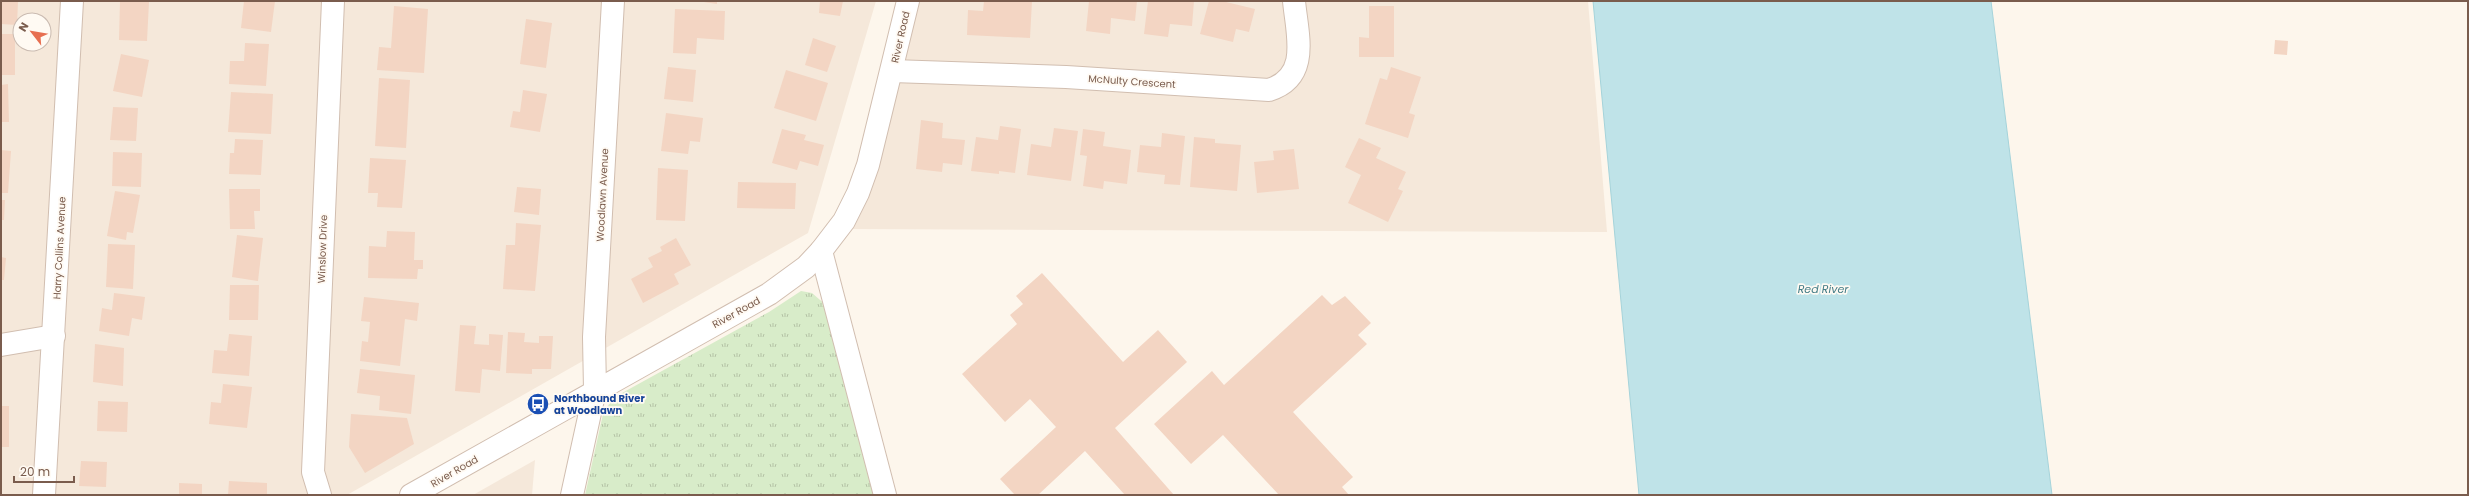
<svg xmlns="http://www.w3.org/2000/svg" width="2469" height="496" viewBox="0 0 2469 496" font-family="Poppins,sans-serif">
  <defs>
    <pattern id="grass-tufts" width="24" height="20" patternUnits="userSpaceOnUse"><rect width="24" height="20" fill="#d8ecc9"/><path d="M3 7l-1-3M5 7V3M7 7l1-3M15 17l-1-3M17 17v-4M19 17l1-3" fill="none" stroke="#b4c2a5"/></pattern>
  </defs>
  <rect width="100%" height="100%" fill="#fdf6ec"/>
  <g fill="#f5e8da" fill-rule="evenodd">
    <path d="M1,1H876L808,233L347,495H1ZM20,20H44V44H20Z"/>
    <polygon points="915,1 1588,1 1607,232 849,229"/>
    <polygon points="535,460 532,495 473,495"/>
  </g>
  <polygon fill="url(#grass-tufts)" points="801,291 812,293 827,306 874,495 585,495 603,414 613,398 769,312"/>
  <polygon fill="#bfe3e8" stroke="#a5d3da" points="1593,1 1991,1 2052,495 1639,495"/>
  <g fill="#f3d5c3">
    <polygon points="1,1 18,1 17,25 1,24"/>
    <polygon points="120,1 149,2 147,41 119,40"/>
    <polygon points="244,1 275,1 271,32 241,28"/>
    <polygon points="697,1 717,1 717,4"/>
    <polygon points="820,1 843,1 840,16 819,13"/>
    <polygon points="984,1 1032,1 1030,38 967,35 968,10 983,11"/>
    <polygon points="1089,1 1137,1 1135,21 1111,18 1110,34 1086,31"/>
    <polygon points="1148,1 1194,1 1192,26 1170,24 1168,37 1144,34"/>
    <polygon points="1209,1 1222,1 1255,9 1249,32 1236,29 1233,42 1200,34"/>
    <polygon points="394,6 428,9 424,73 377,70 379,47 391,48"/>
    <polygon points="1369,6 1394,6 1394,57 1359,57 1359,37 1369,38"/>
    <polygon points="675,9 725,11 724,40 697,38 696,54 673,53"/>
    <polygon points="526,19 552,23 546,68 520,64"/>
    <rect x="1" y="34" width="14" height="41"/>
    <polygon points="813,38 836,46 827,72 805,65"/>
    <polygon points="2275,40 2288,41 2287,55 2274,54"/>
    <polygon points="245,43 269,44 266,86 229,84 230,61 244,61"/>
    <polygon points="121,54 149,60 142,97 113,91"/>
    <polygon points="668,67 696,70 693,102 664,99"/>
    <polygon points="1391,67 1421,77 1409,113 1415,115 1408,138 1365,124 1380,78 1387,80"/>
    <polygon points="786,70 828,83 816,121 774,108"/>
    <polygon points="379,78 410,80 406,148 375,146"/>
    <polygon points="8,84 9,122 1,122 1,85"/>
    <polygon points="523,90 547,94 540,132 510,127 513,111 520,112"/>
    <polygon points="231,92 273,94 271,134 228,132"/>
    <polygon points="113,107 138,108 136,141 110,140"/>
    <polygon points="666,113 703,118 700,142 690,141 688,154 661,151"/>
    <polygon points="921,120 943,123 942,138 965,140 962,165 943,163 942,172 916,169"/>
    <polygon points="1000,126 1021,129 1015,173 999,171 999,174 971,171 976,137 998,140"/>
    <polygon points="1054,128 1078,131 1071,181 1027,175 1031,144 1051,147"/>
    <polygon points="782,129 806,135 804,140 824,145 818,166 800,161 797,170 772,163"/>
    <polygon points="1083,129 1105,132 1103,146 1131,150 1127,184 1104,181 1103,189 1083,186 1087,156 1080,155"/>
    <polygon points="1162,133 1185,136 1180,185 1164,184 1165,175 1137,172 1140,145 1161,147"/>
    <polygon points="1194,137 1215,139 1215,143 1241,145 1237,191 1190,187"/>
    <polygon points="1359,138 1381,148 1376,158 1406,172 1398,189 1403,191 1388,222 1348,203 1361,175 1345,167"/>
    <polygon points="235,139 263,140 261,175 229,174 230,153 234,153"/>
    <polygon points="1294,149 1299,189 1257,193 1254,162 1274,160 1273,151"/>
    <polygon points="1,150 11,151 8,193 1,193"/>
    <polygon points="113,152 142,153 141,187 112,186"/>
    <polygon points="370,158 406,160 402,208 377,207 378,193 368,193"/>
    <polygon points="658,168 688,170 685,221 656,220"/>
    <polygon points="738,182 796,183 795,209 737,208"/>
    <polygon points="517,187 541,189 539,215 514,212"/>
    <polygon points="229,189 260,189 260,211 254,211 255,229 230,229"/>
    <polygon points="115,191 140,195 133,233 127,232 126,240 107,236"/>
    <polygon points="1,200 5,200 4,220 1,220"/>
    <polygon points="516,223 541,225 535,291 503,289 506,245 515,245"/>
    <polygon points="387,231 415,232 414,260 423,260 423,269 418,269 417,279 368,278 369,246 386,247"/>
    <polygon points="237,235 263,238 258,281 232,277"/>
    <polygon points="676,238 691,265 674,274 679,284 643,303 631,279 653,267 648,258 662,251 660,247"/>
    <polygon points="108,244 135,245 133,289 106,287"/>
    <polygon points="1,257 6,258 4,280 1,280"/>
    <polygon points="1042,273 1123,362 1158,330 1187,362 1115,428 1174,495 1125,495 1085,451 1038,495 1015,495 1000,479 1056,427 1030,399 1005,422 962,374 1017,324 1010,315 1023,304 1016,296"/>
    <polygon points="230,285 259,285 258,320 229,320"/>
    <polygon points="114,293 145,297 142,320 132,318 129,336 99,331 102,308 112,310"/>
    <polygon points="1322,295 1332,305 1345,296 1371,323 1358,335 1367,344 1293,412 1353,477 1342,487 1349,495 1279,495 1223,435 1191,464 1154,424 1212,371 1224,385"/>
    <polygon points="364,297 419,303 417,321 405,319 400,366 360,361 362,341 368,342 370,322 361,321"/>
    <polygon points="460,325 476,326 474,344 489,345 489,334 503,335 500,371 482,369 480,393 455,391"/>
    <polygon points="508,332 525,333 524,342 539,343 539,336 553,336 551,369 532,369 532,374 506,373"/>
    <polygon points="229,334 252,336 249,376 212,373 214,350 227,351"/>
    <polygon points="95,344 124,348 123,386 93,382"/>
    <polygon points="360,369 415,375 411,414 379,410 380,396 357,393"/>
    <polygon points="223,384 252,387 247,428 209,424 211,402 221,403"/>
    <polygon points="98,401 128,402 127,432 97,431"/>
    <rect x="1" y="406" width="8" height="41"/>
    <polygon points="351,414 407,418 414,444 365,473 349,447"/>
    <polygon points="81,461 107,462 106,487 79,486"/>
    <polygon points="229,481 267,483 267,495 228,495"/>
    <polygon points="179,483 202,484 202,495 179,495"/>
  </g>
  <g fill="none" stroke-linecap="round" stroke-linejoin="round">
    <g stroke="#d1beb0" stroke-width="24">
      <g id="minor">
        <path d="M892,71L1066,77L1269,90C1311,77 1297,34 1294,1"/>
        <polyline points="821,251 885,495"/>
        <polyline points="1,345 54,336"/>
        <polyline points="44,495 72,1"/>
        <polyline points="320,495 313,472 333,1"/>
        <polyline points="411,495 769,294 806,267 821,251 844,221 858,193 868,165 908,1"/>
        <polyline points="572,495 595,390 594,337 613,1"/>
      </g>
    </g>
    <use href="#minor" stroke="#fff" stroke-width="22"/>
  </g>
  <defs>
    <g id="bus-disc" transform="scale(1.15)"><circle r="9.5" fill="#1a4fb4" stroke="#fffaf3"/><path d="M-5-6H5V4H4V6H2V4H-2V6H-4V4H-5ZM-3.5-4V0h7V-4ZM-3.5 1.2v1.5H-2V1.2ZM2 1.2v1.5H3.5V1.2Z" fill="#fff"/></g>
  </defs>
  <g fill-rule="evenodd">
    <use href="#bus-disc" x="538" y="404"/>
  </g>
  <g text-anchor="middle" stroke-width="3.5" stroke-linejoin="round" paint-order="stroke">
    <g font-size="10" fill="#7a5c4d" stroke="#fffaf3">
      <text transform="translate(900 37) rotate(-77)" y="4">River Road</text>
      <text transform="translate(1132 81) rotate(4)" y="4">McNulty Crescent</text>
      <text transform="translate(602 195) rotate(-87)" y="4">Woodlawn Avenue</text>
      <text transform="translate(59 248) rotate(-87)" y="4">Harry Collins Avenue</text>
      <text transform="translate(322 249) rotate(-88)" y="4">Winslow Drive</text>
      <text transform="translate(736 312) rotate(-29)" y="4">River Road</text>
      <text transform="translate(454 471) rotate(-30)" y="4">River Road</text>
    </g>
    <g font-size="10" font-weight="bold" fill="#164399" stroke="#fffaf3" text-anchor="start">
      <text x="554" y="402">Northbound River<tspan x="554" dy="12">at Woodlawn</tspan></text>
    </g>
    <g font-size="11" font-style="italic" fill="#437c86" stroke="#fffaf3">
      <text x="1823" y="293">Red River</text>
    </g>
  </g>
  <rect width="2469" height="496" fill="none" stroke="#7a5c4d" stroke-width="4"/>
  <g transform="translate(32 32) rotate(301)"><circle r="19" fill="#fffaf3" stroke="#cabbb1"/>
  <path d="M0-3L7 15L0 10L-7 15Z" fill="#e76f51"/>
  <text y="-6" font-size="11" font-weight="bold" text-anchor="middle" fill="#7a5c4d">N</text>
  </g>
  <path d="M14 476v6h60v-6" fill="none" stroke="#7a5c4d" stroke-width="2"/>
  <text x="20" y="476" font-size="12" fill="#7a5c4d" stroke="#fffaf3" stroke-width="3" paint-order="stroke">20 m</text>
</svg>
